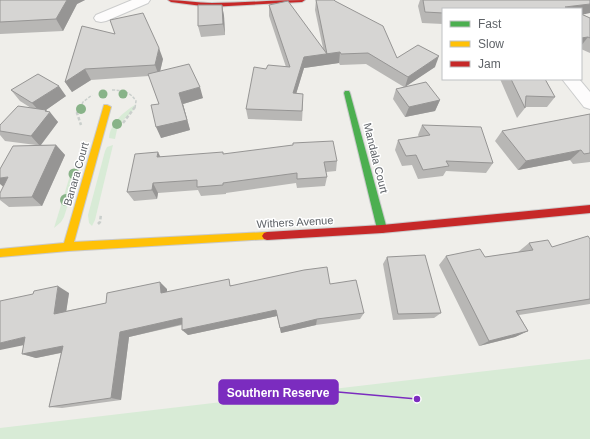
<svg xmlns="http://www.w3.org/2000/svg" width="590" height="439" viewBox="0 0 590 439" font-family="Helvetica,sans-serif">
  <rect width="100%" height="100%" fill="#efeeea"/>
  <g fill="#d8ebd6">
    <path d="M135,105L132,112L118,125L115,139L109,138C110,124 123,112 135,105Z"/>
    <polygon points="113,145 95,220 92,226 89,223 88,215 105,151 107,147"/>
    <polygon points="72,169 79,169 64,217 61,222 54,228"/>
    <polygon points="590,359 590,439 0,439 0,428"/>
  </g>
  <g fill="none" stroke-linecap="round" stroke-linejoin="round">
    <g stroke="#cbcccc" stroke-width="2">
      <g id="street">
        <polygon points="132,0 150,0 148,3 106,21 101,22 96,21 94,18 96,15"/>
        <polygon points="562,79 579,79 590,92 590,109 584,107"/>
      </g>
    </g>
    <g stroke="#cacacb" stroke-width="2">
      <polygon id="fast" points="345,91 349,91 350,93 387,229 385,232 382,233 379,232 377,229 344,93"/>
    </g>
    <g stroke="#cacacb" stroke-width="2">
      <polygon id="slow" points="104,105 107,105 111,107 74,242 267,232 270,233 272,236 270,239 68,251 0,257 0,249 64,243"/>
    </g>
    <g stroke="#cacacb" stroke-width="2">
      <g id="jam">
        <path d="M168,0C183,0 197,3 212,3C243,3 274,0 305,0L302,2L210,7L171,2Z"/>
        <polygon points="590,205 590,213 382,233 267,240 264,239 262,236 264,233 267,232 382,225"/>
      </g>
    </g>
    <g stroke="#cacfcc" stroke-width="1.5" stroke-dasharray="3 1.5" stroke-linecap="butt">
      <path d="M112,90C123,90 130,92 136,101L135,108"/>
      <polyline points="80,108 83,102 92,95"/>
    </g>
    <g stroke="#cacfcc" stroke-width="2.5" stroke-dasharray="3.5 2" stroke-linecap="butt">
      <polyline points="80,107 77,113 81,125"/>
      <polyline points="123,123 135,107"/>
      <polyline points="98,224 100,222 101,214"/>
    </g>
    <use href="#street" fill="#fdfcfc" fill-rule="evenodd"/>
    <use href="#fast" fill="#4caf50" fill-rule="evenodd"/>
    <use href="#slow" fill="#ffc107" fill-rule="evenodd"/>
    <use href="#jam" fill="#c62828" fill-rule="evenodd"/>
  </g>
  <g fill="#88b388">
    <circle cx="103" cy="94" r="4.5"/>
    <circle cx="123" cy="94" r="4.5"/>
    <circle cx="81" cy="109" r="5"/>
    <circle cx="117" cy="124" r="5"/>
    <circle cx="74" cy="174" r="5.5"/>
    <circle cx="66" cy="200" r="6"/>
  </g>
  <g fill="#b8b7b5">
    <polygon points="0,0 85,0 77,4 63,31 0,34"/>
    <polygon points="316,0 335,1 397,58 435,67 406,86 440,100 435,111 405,117 393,99 396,89 404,87 366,64 340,65 339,63 304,68 296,94 303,104 302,121 248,119 246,109 266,69 286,67 269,16 269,5 323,48 315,10"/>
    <polygon points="420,0 590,0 582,14 590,18 590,53 581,49 581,9 443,9 443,24 422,23 418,6"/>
    <polygon points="222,5 224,16 225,35 201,37 198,26"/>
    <polygon points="82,26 163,59 160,71 203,98 183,104 190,130 161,138 159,104 149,76 91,80 72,92 65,82"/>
    <polygon points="500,79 545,79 555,97 547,107 525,107 525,108 517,118"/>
    <polygon points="11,90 66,96 46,110 58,122 41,145 56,145 65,155 42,206 9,207 0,200 0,193 36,145 5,141 0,135 0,125 31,108 20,101"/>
    <polygon points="590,114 590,162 573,164 570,160 518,170 495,141 502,131"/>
    <polygon points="422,125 493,163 486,173 446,171 443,176 418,179 412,165 402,166 395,150 398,140 419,137 418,135"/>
    <polygon points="224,154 337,161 336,171 326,172 327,177 325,186 297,188 296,183 226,193 226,194 201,196 198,190 158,193 157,199 134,201 127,192 161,157"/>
    <polygon points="590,239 590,304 519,315 528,331 515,337 479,346 439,265 446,256 485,257 518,252 529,243 552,247"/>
    <polygon points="387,257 441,313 434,318 393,320 383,264"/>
    <polygon points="330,284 364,313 360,319 316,325 281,333 277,316 188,335 182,325 129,337 121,400 62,408 49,407 61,353 36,358 22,354 33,294 69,293 66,311 106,303 167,289 167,292 232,285"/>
  </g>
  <g fill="#969594">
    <polygon points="67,0 85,0 77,4 63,31 56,19"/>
    <polygon points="590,4 590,13 581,15 581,9 564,9 565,7"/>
    <polygon points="222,5 224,16 225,35 223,24"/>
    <polygon points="588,37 581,46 581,38"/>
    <polygon points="159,48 163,59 159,76 155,65"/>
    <polygon points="340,52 339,63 304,68 293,104 293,93 304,57"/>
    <polygon points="439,56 435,67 405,87 408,77"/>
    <polygon points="85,69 91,80 72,92 65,82"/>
    <polygon points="59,86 66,96 46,110 49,114 50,112 58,122 40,146 31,136 41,113 32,103"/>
    <polygon points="200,87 203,98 183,104 190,130 161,138 156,127 179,93"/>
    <polygon points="440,100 435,111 405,117 409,107"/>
    <polygon points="56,145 65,155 42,206 32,197"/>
    <polygon points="581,150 570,160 518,170 526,161"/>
    <polygon points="158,152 163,162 157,157"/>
    <polygon points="8,177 6,189 0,184 0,178"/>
    <polygon points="153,183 158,193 157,199 152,190"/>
    <polygon points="160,282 167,289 167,299 161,293"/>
    <polygon points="58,286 69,293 65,320 54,314"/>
    <polygon points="276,310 277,316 188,335 182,330"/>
    <polygon points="182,318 187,323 129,337 121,400 111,398 120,332"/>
    <polygon points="317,319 316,325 281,333 280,328"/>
    <polygon points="528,331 515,337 479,346 489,341"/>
    <polygon points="25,337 39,342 0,350 0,343"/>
    <polygon points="63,346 74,350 36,358 22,354"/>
  </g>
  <g fill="#d6d5d3" stroke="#969594">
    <polygon points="0,0 67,0 56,19 0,22"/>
    <polygon points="316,0 334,0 335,1 383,26 397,58 418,45 439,56 408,77 368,53 341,54 340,52 304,57 293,93 303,94 302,111 246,109 254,67 266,69 268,65 290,67 269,5 288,1 327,54"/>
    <polygon points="423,0 590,0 590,4 565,7 569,9 443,9 443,13 425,12"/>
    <polygon points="198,5 222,5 223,24 198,26"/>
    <polygon points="143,13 159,48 155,65 85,69 65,82 82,26 115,34 110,20"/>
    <polygon points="581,14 590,18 590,38 588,37 581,38"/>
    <polygon points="189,64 200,87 179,93 187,120 156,127 151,105 159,104 148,74"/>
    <polygon points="38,74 59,86 32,103 11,90"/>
    <polygon points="511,79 545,79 555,97 526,96 525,108"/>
    <polygon points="426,82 440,100 409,107 396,89"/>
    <polygon points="18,106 46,110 45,111 50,112 31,136 0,131 0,125"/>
    <polygon points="590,114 590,153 584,154 581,150 526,161 502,131"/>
    <polygon points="422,125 481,127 493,163 446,161 449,166 423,170 416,155 406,156 398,140 430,135"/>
    <polygon points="333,141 337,161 324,162 327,177 297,179 297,173 223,183 223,185 197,187 197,180 153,183 152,190 127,192 135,154 158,152 157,157 223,152 223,154 293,145 293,143"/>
    <polygon points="56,145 32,197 0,198 0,193 8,177 0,178 0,169 13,146"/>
    <polygon points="588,236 590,239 590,299 516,311 528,331 489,341 446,256 480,249 485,257 533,250 529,243 548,240 552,247"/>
    <polygon points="425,255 441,313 398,314 387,257"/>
    <polygon points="327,267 330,284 356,280 364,313 317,319 280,328 276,310 182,330 182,318 120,332 111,398 49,407 63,346 22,354 25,337 0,343 0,301 33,294 34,291 58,286 54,314 106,303 107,293 160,282 161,293 229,279 230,286 304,270"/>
  </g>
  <g text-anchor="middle" stroke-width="3" stroke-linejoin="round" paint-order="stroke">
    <g font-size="11" fill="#5f6368" stroke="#fff">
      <text transform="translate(376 158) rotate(76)" y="4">Mandala Court</text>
      <text transform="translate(76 174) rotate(-74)" y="4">Banara Court</text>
      <text transform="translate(295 222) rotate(-3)" y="4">Withers Avenue</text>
    </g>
  </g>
  <path fill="none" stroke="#7b2cbf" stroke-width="1.5" d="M417 399L338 392"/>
  <circle fill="#7b2cbf" stroke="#fff" stroke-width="1.5" cx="417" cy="399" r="4"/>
  <rect fill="#7b2cbf" stroke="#7b2cbf" stroke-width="1.5" x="219" y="380" width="119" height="24" rx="4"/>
  <g font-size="12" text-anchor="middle" font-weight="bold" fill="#fff">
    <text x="278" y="397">Southern Reserve</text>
  </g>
  <rect x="442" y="8" width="140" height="72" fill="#ffffff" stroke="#bfc1c3"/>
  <rect x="450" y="21" width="20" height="6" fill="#4caf50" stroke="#bfc1c3"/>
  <text x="478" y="28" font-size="12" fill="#5f6368">Fast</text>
  <rect x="450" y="41" width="20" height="6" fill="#ffc107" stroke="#bfc1c3"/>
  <text x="478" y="48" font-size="12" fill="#5f6368">Slow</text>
  <rect x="450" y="61" width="20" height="6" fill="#c62828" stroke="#bfc1c3"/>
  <text x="478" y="68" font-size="12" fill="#5f6368">Jam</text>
</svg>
